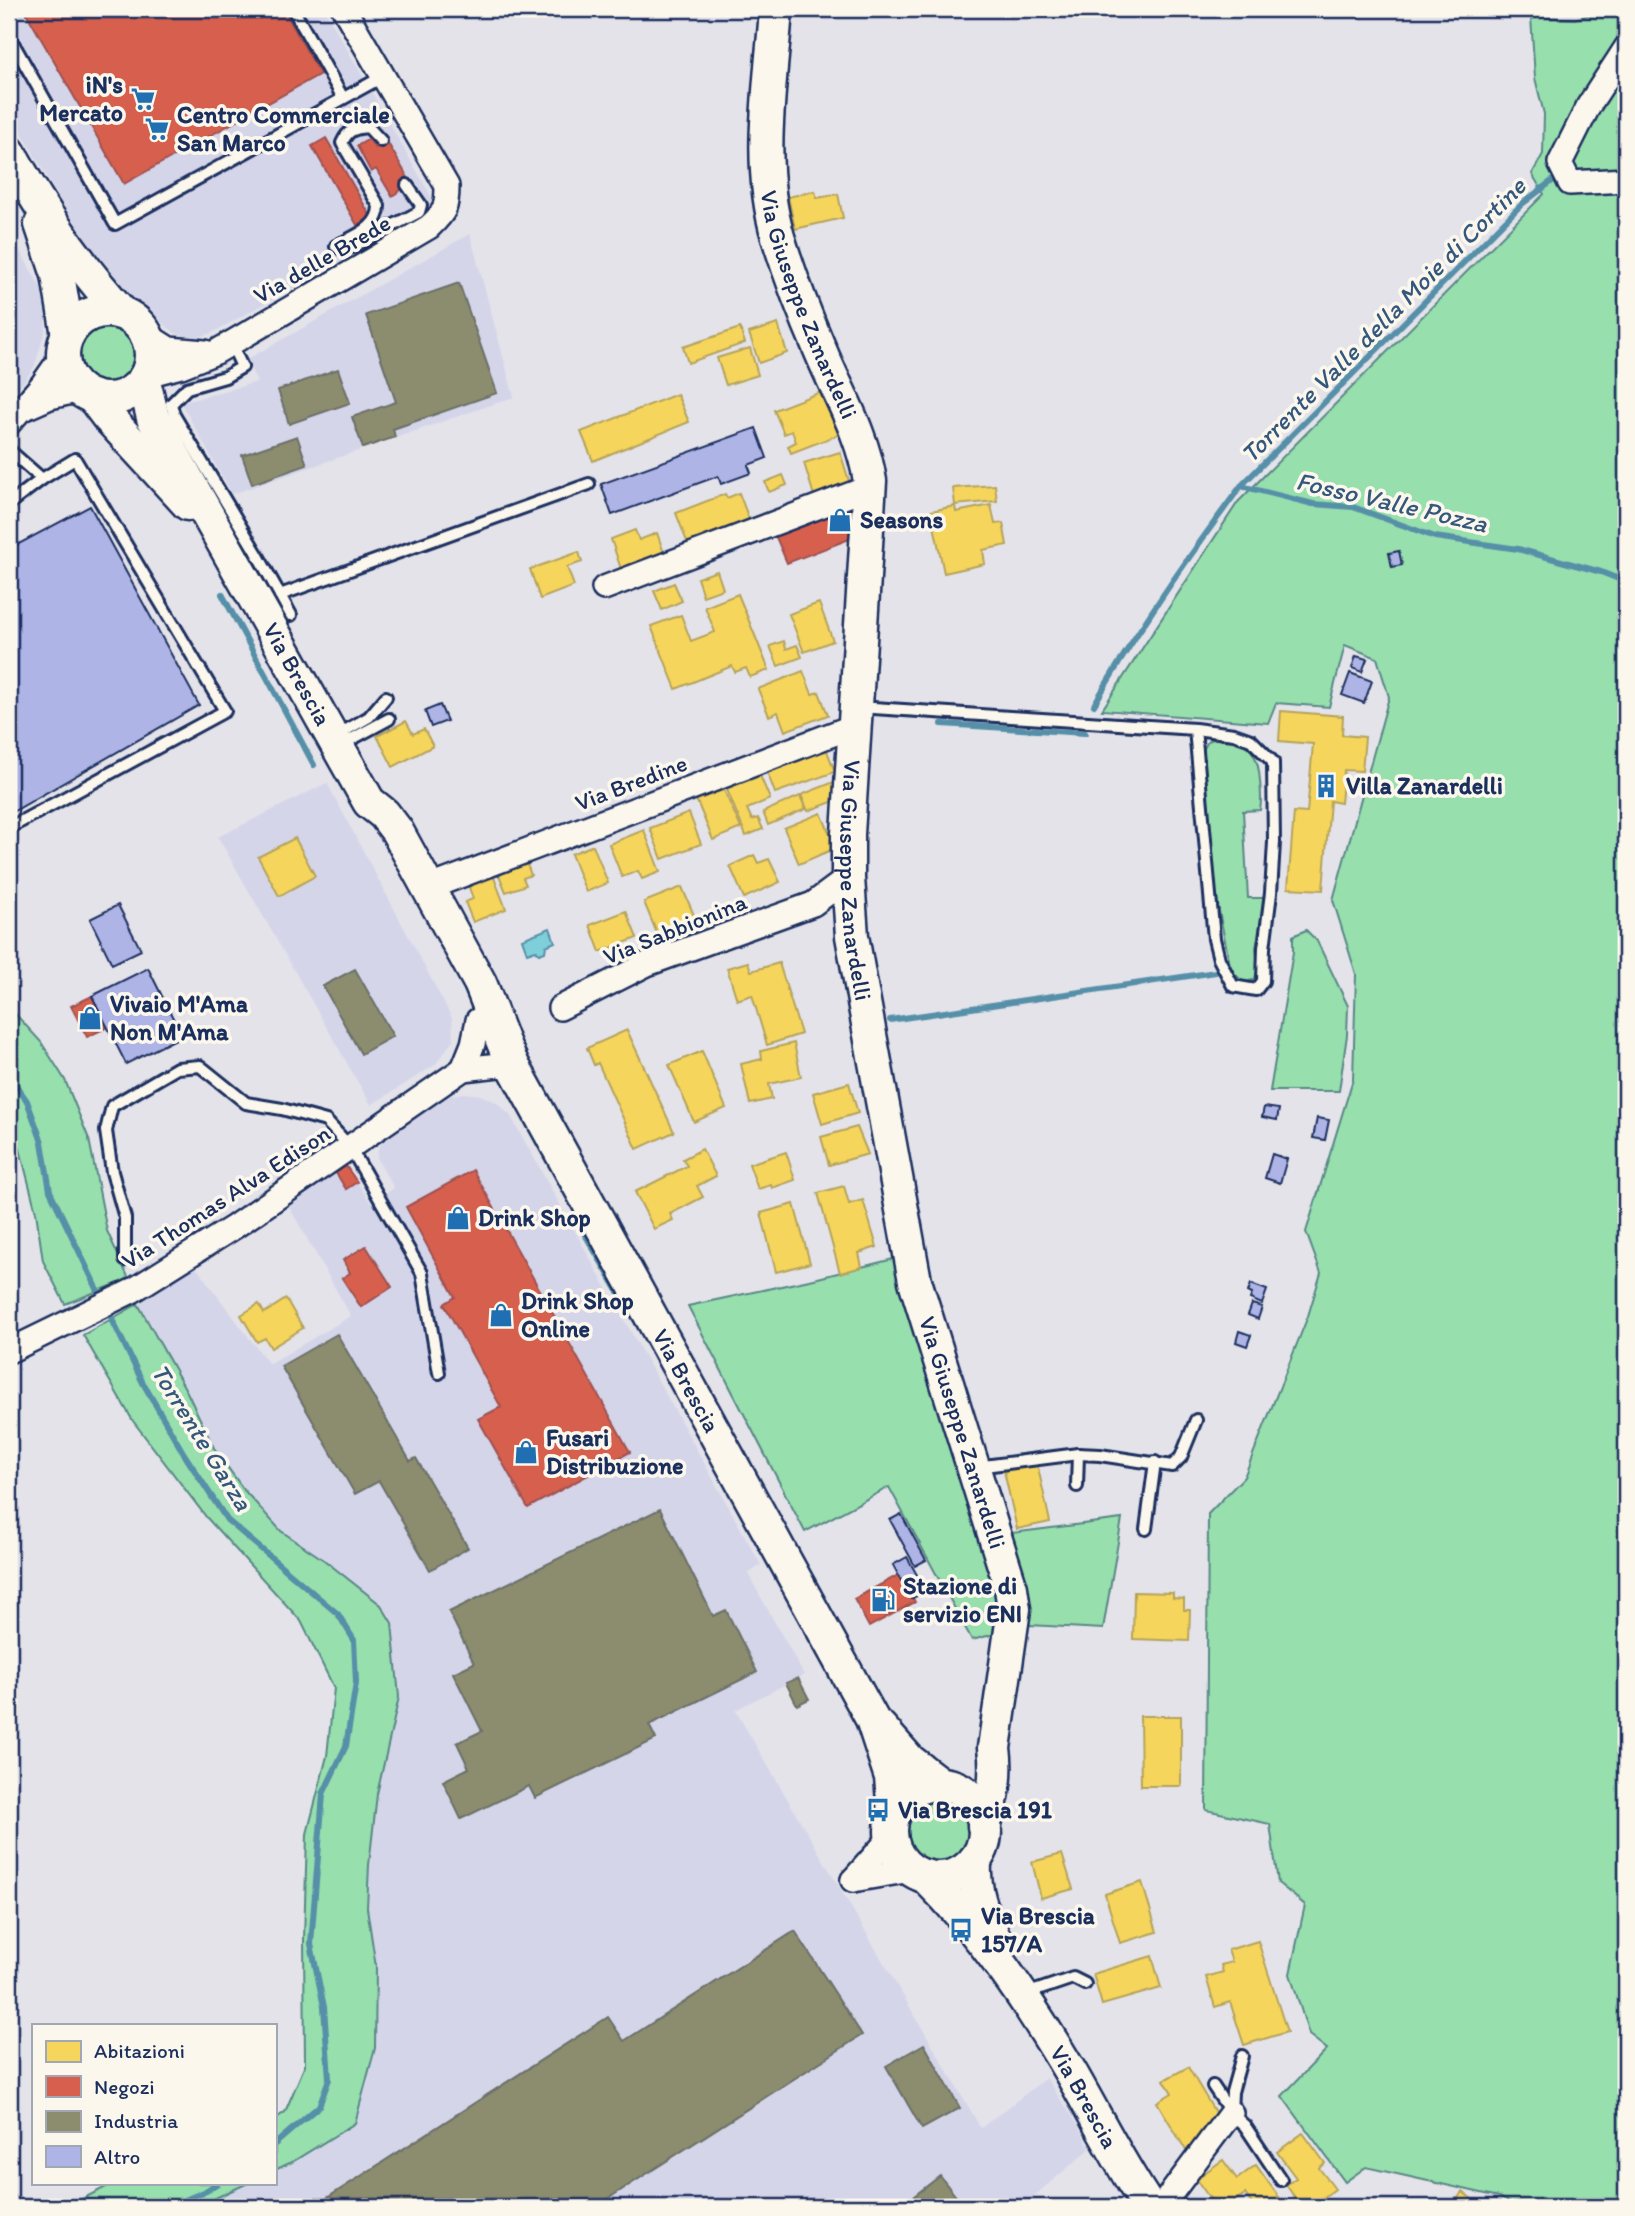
<svg xmlns="http://www.w3.org/2000/svg" width="1635" height="2216" viewBox="0 0 1635 2216" font-family="Itim,sans-serif">
  <rect width="100%" height="100%" fill="#e4e3ea"/>
  <filter id="ink" filterUnits="userSpaceOnUse"><feTurbulence type="fractalNoise" baseFrequency=".0143" numOctaves="2"/><feDisplacementMap in="SourceGraphic" scale="14" xChannelSelector="R" yChannelSelector="G"/><feConvolveMatrix kernelMatrix="1 2 1 2 8 2 1 2 1" color-interpolation-filters="sRGB"/></filter>
  <g filter="url(#ink)">
    <g fill="#d4d5e9">
      <polygon points="9,9 324,9 431,196 432,210 212,333 195,338 175,333 141,307 111,290 9,110"/>
      <polygon points="9,231 47,299 45,331 35,365 26,379 9,398"/>
      <polygon points="470,234 514,397 232,494 181,403 257,382 246,360"/>
      <polygon points="327,783 452,1018 453,1040 435,1065 371,1105 218,837"/>
      <polygon points="464,1093 480,1095 496,1102 510,1115 761,1565 748,1574 804,1675 735,1710 981,2128 1046,2078 1076,2122 1090,2149 1021,2207 196,2207 248,2183 275,2183 275,2170 292,2162 374,2002 376,1967 367,1908 369,1865 377,1794 399,1697 392,1623 381,1605 324,1560 281,1531 244,1490 214,1448 187,1392 138,1304 195,1266 269,1364 351,1316 288,1205 336,1173 346,1189 357,1182 371,1203 394,1188 377,1159 378,1149 384,1138 448,1096"/>
    </g>
    <g fill="#97dfad" stroke="#598786" stroke-width="2">
      <polygon points="1609,9 1626,9 1626,2207 1519,2207 1499,2197 1366,2167 1345,2182 1282,2096 1327,2049 1309,2035 1290,1974 1305,1905 1278,1883 1270,1824 1206,1810 1208,1514 1244,1477 1308,1316 1321,1273 1306,1232 1353,1079 1356,974 1333,900 1389,697 1377,658 1345,645 1329,707 1276,703 1268,723 1102,710 1238,502 1544,194 1532,174 1543,154 1544,114 1535,78 1531,17 1575,19"/>
      <circle cx="108" cy="355" r="30"/>
      <path d="M1219,737C1249,741 1258,751 1260,781C1261,791 1262,801 1260,810L1243,811L1248,898H1265L1256,948L1258,966L1255,979L1244,983L1231,970L1213,882L1203,750L1208,741Z"/>
      <polygon points="1306,930 1317,941 1348,1006 1347,1035 1339,1091 1270,1091 1293,952 1293,936"/>
      <polygon points="9,1007 41,1042 65,1080 89,1139 107,1231 129,1279 65,1304 43,1261 36,1212 9,1106"/>
      <polygon points="925,1251 1004,1534 1122,1519 1103,1629 1029,1625 972,1640 889,1487 805,1532 688,1306 814,1279"/>
      <polygon points="138,1304 187,1392 214,1448 244,1490 281,1531 324,1560 381,1605 392,1623 399,1697 377,1794 369,1865 367,1908 376,1967 375,2048 355,2123 292,2162 275,2170 275,2119 285,2112 305,2065 304,1939 307,1834 327,1756 334,1688 301,1621 207,1518 133,1421 83,1335"/>
      <circle cx="938" cy="1831" r="31"/>
      <polygon points="114,2183 248,2183 196,2207 66,2207"/>
    </g>
    <polygon fill="#7fcfda" stroke="#578fa8" stroke-width="2" points="550,928 555,942 546,946 545,952 539,954 536,950 527,953 522,939"/>
    <g fill="#f6d55c" stroke="#b4a35d" stroke-width="2">
      <polygon points="815,191 817,198 838,194 843,218 795,229 788,197"/>
      <polygon points="778,324 787,353 759,363 749,333"/>
      <polygon points="740,328 745,343 688,363 683,347"/>
      <polygon points="750,348 758,375 726,385 717,358"/>
      <polygon points="826,390 843,433 791,453 788,446 796,442 792,431 784,434 774,410"/>
      <polygon points="677,394 689,422 593,461 581,432"/>
      <polygon points="840,452 851,487 815,499 804,463"/>
      <polygon points="783,475 787,485 769,492 765,482"/>
      <polygon points="995,485 997,501 955,505 953,488"/>
      <polygon points="739,493 750,522 689,547 676,513 725,494 727,498"/>
      <polygon points="991,505 995,524 1003,523 1007,545 983,550 985,564 944,573 931,511 955,506 956,512"/>
      <polygon points="635,530 639,540 657,533 665,556 622,572 611,539"/>
      <polygon points="579,552 582,562 567,567 574,586 540,599 530,569"/>
      <polygon points="717,571 723,589 703,596 697,578"/>
      <polygon points="674,583 682,601 662,610 654,591"/>
      <polygon points="738,594 769,670 750,677 746,668 735,672 732,666 676,689 651,626 681,615 691,641 715,632 705,607"/>
      <polygon points="819,603 833,641 804,652 789,614"/>
      <polygon points="784,641 786,649 797,645 802,657 778,666 770,646"/>
      <polygon points="803,671 812,694 819,692 828,715 785,731 778,712 769,716 758,689"/>
      <polygon points="1281,711 1343,716 1342,735 1365,737 1362,771 1344,770 1341,803 1330,801 1323,890 1288,888 1294,812 1307,813 1313,744 1279,741"/>
      <polygon points="406,721 413,734 424,729 433,746 393,767 377,736"/>
      <polygon points="826,748 835,772 775,793 766,769"/>
      <polygon points="758,771 770,799 747,809 752,820 758,818 763,829 746,836 725,785"/>
      <polygon points="834,782 840,799 808,811 801,795"/>
      <polygon points="723,788 741,828 713,840 696,799"/>
      <polygon points="800,796 806,809 768,825 763,812"/>
      <polygon points="689,813 701,844 662,859 650,828"/>
      <polygon points="821,813 836,848 799,864 784,828"/>
      <polygon points="644,830 660,872 642,879 638,871 622,877 609,844"/>
      <polygon points="295,838 315,876 279,896 258,857"/>
      <polygon points="593,845 608,883 586,892 571,854"/>
      <polygon points="754,855 758,863 769,859 780,882 744,898 730,866"/>
      <polygon points="525,859 531,875 523,878 526,885 506,892 497,870"/>
      <polygon points="493,875 506,909 473,922 465,902 473,899 468,884"/>
      <polygon points="682,887 696,920 658,936 644,902"/>
      <polygon points="626,911 637,938 600,952 590,925"/>
      <polygon points="748,962 751,971 779,963 801,1034 767,1045 752,995 737,1000 727,968"/>
      <polygon points="627,1030 674,1132 637,1149 598,1063 594,1065 587,1048"/>
      <polygon points="794,1043 801,1077 769,1084 772,1099 750,1104 741,1064 762,1059 761,1051"/>
      <polygon points="702,1051 726,1108 694,1122 669,1065"/>
      <polygon points="849,1083 858,1113 822,1124 813,1093"/>
      <polygon points="857,1127 868,1154 829,1165 821,1137"/>
      <polygon points="702,1149 716,1176 697,1186 703,1197 670,1214 673,1220 654,1229 635,1192 687,1166 683,1159"/>
      <polygon points="786,1152 795,1180 772,1188 771,1185 758,1189 749,1164"/>
      <polygon points="844,1186 849,1204 863,1200 877,1247 859,1253 862,1267 840,1273 818,1193"/>
      <polygon points="794,1204 810,1263 776,1272 761,1213"/>
      <polygon points="286,1299 303,1328 271,1348 265,1338 257,1342 241,1315 259,1304 264,1313"/>
      <polygon points="1037,1463 1050,1522 1017,1529 1004,1471"/>
      <polygon points="1134,1592 1173,1593 1173,1598 1184,1599 1184,1610 1190,1610 1189,1641 1133,1639"/>
      <polygon points="1140,1716 1181,1716 1181,1786 1141,1786"/>
      <polygon points="1062,1854 1073,1889 1041,1898 1032,1862"/>
      <polygon points="1142,1882 1157,1932 1120,1943 1105,1894"/>
      <polygon points="1258,1941 1287,2032 1244,2045 1230,2002 1215,2007 1206,1977 1223,1972 1221,1965 1232,1962 1228,1950"/>
      <polygon points="1152,1956 1161,1988 1102,2005 1093,1974"/>
      <polygon points="1188,2067 1219,2119 1190,2157 1157,2102 1172,2093 1164,2080"/>
      <polygon points="1303,2133 1325,2163 1319,2168 1335,2189 1311,2207 1302,2207 1286,2185 1296,2178 1277,2152"/>
      <polygon points="1223,2160 1237,2179 1256,2165 1286,2207 1254,2207 1245,2194 1226,2207 1216,2207 1196,2179"/>
      <polygon points="1463,2192 1482,2207 1450,2207"/>
    </g>
    <g fill="#d6604d" stroke="#9e5152" stroke-width="2">
      <polygon points="24,9 283,9 320,74 124,184"/>
      <polygon points="326,138 371,217 357,225 312,146"/>
      <polygon points="385,138 411,183 392,196 376,169 371,172 357,146 369,139 375,148 377,146 376,143"/>
      <polygon points="842,503 855,537 787,563 773,530"/>
      <polygon points="92,996 108,1027 87,1037 71,1006"/>
      <polygon points="346,1166 357,1182 346,1189 336,1173"/>
      <polygon points="473,1170 630,1452 528,1508 478,1419 501,1407 444,1304 455,1297 406,1207"/>
      <polygon points="366,1246 392,1287 361,1307 342,1278 350,1273 343,1260"/>
      <polygon points="900,1574 915,1602 869,1627 854,1599"/>
    </g>
    <g fill="#8c8c6e" stroke="#6a7069" stroke-width="2">
      <polygon points="459,283 497,393 393,429 395,437 363,448 352,417 396,402 366,315"/>
      <polygon points="338,369 350,403 289,424 278,390"/>
      <polygon points="297,436 307,465 252,484 242,455"/>
      <polygon points="355,969 393,1036 361,1054 323,986"/>
      <polygon points="337,1334 410,1461 416,1458 468,1548 430,1570 379,1481 355,1494 281,1366"/>
      <polygon points="660,1509 713,1616 726,1610 757,1672 649,1725 656,1739 535,1798 529,1786 461,1819 443,1781 469,1768 457,1743 482,1731 453,1673 474,1663 449,1612"/>
      <polygon points="798,1678 809,1699 797,1705 786,1683"/>
      <polygon points="795,1931 862,2035 595,2207 313,2207 608,2017 624,2041"/>
      <polygon points="924,2044 960,2108 922,2129 886,2066"/>
      <polygon points="940,2176 961,2203 958,2207 900,2207"/>
    </g>
    <g fill="none" stroke-linecap="round" stroke-linejoin="round">
      <g stroke="#578fa8" stroke-width="6">
        <polyline points="1241,486 1522,204 1552,181"/>
        <polyline points="222,594 314,765"/>
        <path d="M1094,705C1138,628 1188,557 1241,486L1313,504L1353,507L1435,537L1518,549L1601,572L1626,582"/>
        <polyline points="942,724 1085,733"/>
        <polyline points="890,1020 1216,972"/>
        <polyline points="9,1075 27,1101 42,1142 50,1191 102,1299"/>
        <polyline points="583,1231 641,1330"/>
        <polyline points="107,1309 143,1383 184,1454 227,1520 338,1614 354,1640 356,1683 346,1746 323,1794 311,1944 324,2007 329,2079 319,2106 275,2144"/>
        <polyline points="168,2207 204,2192 218,2183"/>
      </g>
    </g>
    <g fill="#aeb5e6" stroke="#1b2f5e" stroke-width="2">
      <polygon points="756,428 767,458 748,465 751,473 721,484 718,476 612,515 601,484"/>
      <polygon points="90,506 199,705 9,814 9,549"/>
      <polygon points="1399,551 1402,565 1392,567 1389,553"/>
      <polygon points="1356,656 1367,659 1362,672 1352,668"/>
      <polygon points="1350,673 1372,681 1364,703 1342,695"/>
      <polygon points="440,705 447,721 431,727 425,711"/>
      <polygon points="118,905 141,950 112,964 90,919"/>
      <polygon points="148,968 182,1036 126,1064 92,996"/>
      <polygon points="1264,1107 1279,1109 1277,1120 1262,1117"/>
      <polygon points="1317,1118 1329,1120 1325,1140 1313,1138"/>
      <polygon points="1272,1154 1287,1159 1280,1183 1265,1178"/>
      <polygon points="1251,1284 1267,1290 1262,1304 1250,1299 1252,1294 1248,1292"/>
      <polygon points="1252,1304 1262,1307 1258,1319 1248,1315"/>
      <polygon points="1239,1331 1251,1335 1247,1346 1236,1342"/>
      <polygon points="901,1514 926,1560 915,1566 890,1520"/>
      <polygon points="907,1557 926,1591 911,1599 893,1565"/>
    </g>
    <g fill="none" stroke-linecap="round" stroke-linejoin="round">
      <g stroke="#1b2f5e" stroke-width="16">
        <g id="lane">
          <polyline points="293,9 343,98"/>
          <polyline points="9,36 115,224 384,76"/>
          <path d="M336,246C353,236 379,229 379,206L342,143C348,130 354,128 368,127L381,141"/>
          <polyline points="336,246 342,249 352,247 419,212 421,205 407,185"/>
          <polyline points="231,343 242,367 225,377 187,388 171,404 174,415 256,552 280,595 589,484"/>
          <polyline points="9,450 42,479"/>
          <polyline points="9,504 42,479 75,459 225,711 9,828"/>
          <polyline points="280,595 291,615"/>
          <polyline points="858,707 1195,729 1234,734 1251,740 1273,762 1274,842 1271,893 1264,948 1263,981 1256,990 1233,986 1219,959 1214,939 1195,729"/>
          <polyline points="334,737 369,717 386,697"/>
          <polyline points="339,746 389,719"/>
          <polyline points="125,1260 125,1218 112,1172 106,1131 112,1106 177,1068 200,1066 246,1103 282,1109 326,1121 350,1147 422,1273 439,1373"/>
          <polyline points="976,1467 1078,1454 1100,1455 1172,1466 1181,1457 1196,1420"/>
          <polyline points="1077,1486 1078,1454"/>
          <polyline points="1146,1529 1155,1462"/>
          <polyline points="1026,1994 1073,1978 1085,1984"/>
          <polyline points="1213,2086 1231,2113 1245,2126 1281,2180"/>
          <polyline points="1231,2113 1232,2092 1242,2056"/>
        </g>
      </g>
      <g stroke="#1b2f5e" stroke-width="28">
        <g id="street">
          <polyline points="1626,48 1589,105 1560,163 1570,183 1626,180"/>
          <polyline points="147,335 169,349 205,352"/>
          <path d="M147,375L181,366L216,352L429,227C445,212 447,208 447,186L344,9"/>
          <polyline points="25,408 50,397 80,390"/>
          <polyline points="9,423 42,385 63,355"/>
          <polyline points="604,588 870,487"/>
          <polyline points="428,888 854,726"/>
          <polyline points="560,1008 647,964 813,904 848,878"/>
          <polyline points="463,1069 473,1044 478,1020"/>
          <polyline points="9,1351 132,1291 234,1227 463,1069 499,1065 514,1067"/>
          <polyline points="853,1880 911,1870"/>
          <polyline points="853,1880 891,1837"/>
          <polyline points="1161,2207 1231,2113"/>
        </g>
      </g>
      <g stroke="#1b2f5e" stroke-width="37">
        <g id="secondary">
          <path id="s1" d="M776,9C771,84 756,163 778,237C790,276 805,315 821,352C839,395 863,435 870,481L848,834V878L852,936L915,1281L1011,1588L1014,1609L994,1748C998,1776 993,1799 984,1826"/>
          <path d="M9,152C40,208 78,264 121,312"/>
          <polyline points="41,224 58,275 68,335"/>
          <circle cx="107" cy="355" r="44"/>
          <path id="s2" d="M144,381L153,418L369,802L384,814L397,831L480,983C492,1011 500,1040 514,1067L872,1719L891,1777L894,1813"/>
          <polyline points="92,396 107,416 188,504"/>
          <polyline points="880,1727 910,1761 940,1784"/>
          <circle cx="938" cy="1831" r="47"/>
          <path d="M975,1860C973,1894 984,1915 998,1946"/>
          <path id="s3" d="M925,1876C983,1933 1030,2004 1071,2073C1097,2118 1120,2165 1149,2207"/>
        </g>
      </g>
      <use href="#lane" stroke="#fbf7ec" stroke-width="10"/>
      <use href="#street" stroke="#fbf7ec" stroke-width="23"/>
      <use href="#secondary" stroke="#fbf7ec" stroke-width="32"/>
    </g>
  </g>
  <defs>
    <g id="supermarket-bare" transform="scale(1.89)"><path d="M-6-5.5h2.5l.6 2H6L4.5 2H-2.5L-4.4-4H-6ZM-1.5 3.2a1.3 1.3 0 1 0 .1 0ZM3 3.2a1.3 1.3 0 1 0 .1 0Z" fill="#1f6fb2" stroke="#fbf7ec" stroke-width="2.5" paint-order="stroke"/></g>
    <g id="shop-bare" transform="scale(1.89)"><path d="M-5-2.5h2.3a2.7 3.5 0 0 1 5.4 0H5L5.5 6h-11ZM-1.5-2.5h3a1.5 2.3 0 0 0-3 0Z" fill="#1f6fb2" stroke="#fbf7ec" stroke-width="2.5" paint-order="stroke"/></g>
    <g id="building-bare" transform="scale(1.89)"><path d="M-4-6H4V6H1V3H-1V6H-4ZM-2.5-4.3h1.7v1.8h-1.7ZM.8-4.3h1.7v1.8H.8ZM-2.5-1h1.7V.8h-1.7ZM.8-1h1.7V.8H.8Z" fill="#1f6fb2" stroke="#fbf7ec" stroke-width="2.5" paint-order="stroke"/></g>
    <g id="fuel-bare" transform="scale(1.89)"><path d="M-5.5-6h7V0h2V4h1.3V-2.5L3-4.5l.8-.8L6-3V5H2.5V1h-1V6h-7ZM-4.2-4.7v3.2H.2V-4.7Z" fill="#1f6fb2" stroke="#fbf7ec" stroke-width="2.5" paint-order="stroke"/></g>
    <g id="bus-bare" transform="scale(1.89)"><path d="M-5-6H5V4H4V6H2V4H-2V6H-4V4H-5ZM-3.5-4V0h7V-4ZM-3.5 1.2v1.5H-2V1.2ZM2 1.2v1.5H3.5V1.2Z" fill="#1f6fb2" stroke="#fbf7ec" stroke-width="2.5" paint-order="stroke"/></g>
  </defs>
  <g fill-rule="evenodd">
    <use href="#supermarket-bare" x="143" y="99"/>
    <use href="#supermarket-bare" x="157" y="129"/>
    <use href="#shop-bare" x="840" y="520"/>
    <use href="#building-bare" x="1326" y="786"/>
    <use href="#shop-bare" x="90" y="1018"/>
    <use href="#shop-bare" x="458" y="1218"/>
    <use href="#shop-bare" x="501" y="1315"/>
    <use href="#shop-bare" x="526" y="1452"/>
    <use href="#fuel-bare" x="883" y="1600"/>
    <use href="#bus-bare" x="878" y="1810"/>
    <use href="#bus-bare" x="961" y="1930"/>
  </g>
  <g text-anchor="middle" stroke-width="7" stroke-linejoin="round" paint-order="stroke">
    <g font-size="24" font-weight="bold" fill="#1b2f5e" stroke="#fbf7ec" text-anchor="start">
      <text x="123" y="93" text-anchor="end">iN's<tspan x="123" dy="28">Mercato</tspan></text>
      <text x="177" y="123">Centro Commerciale<tspan x="177" dy="28">San Marco</tspan></text>
      <text x="860" y="528">Seasons</text>
      <text x="1346" y="794">Villa Zanardelli</text>
      <text x="110" y="1012">Vivaio M'Ama<tspan x="110" dy="28">Non M'Ama</tspan></text>
      <text x="478" y="1226">Drink Shop</text>
      <text x="521" y="1309">Drink Shop<tspan x="521" dy="28">Online</tspan></text>
      <text x="546" y="1446">Fusari<tspan x="546" dy="28">Distribuzione</tspan></text>
      <text x="903" y="1594">Stazione di<tspan x="903" dy="28">servizio ENI</tspan></text>
      <text x="898" y="1818">Via Brescia 191</text>
      <text x="981" y="1924">Via Brescia<tspan x="981" dy="28">157/A</tspan></text>
    </g>
    <g font-size="24" fill="#1b2f5e" stroke="#fbf7ec">
      <text transform="translate(322 259) rotate(-30)" y="8">Via delle Brede</text>
      <text dy="8" stroke="none"><textPath href="#s1" startOffset="303">Via Giuseppe Zanardelli</textPath></text>
      <text dy="8" stroke="none"><textPath href="#s2" startOffset="332">Via Brescia</textPath></text>
      <text transform="translate(631 783) rotate(-21)" y="8">Via Bredine</text>
      <text dy="8" stroke="none"><textPath href="#s1" startOffset="891">Via Giuseppe Zanardelli</textPath></text>
      <text transform="translate(675 929) rotate(-22)" y="8">Via Sabbionina</text>
      <text transform="translate(226 1197) rotate(-33)" y="8">Via Thomas Alva Edison</text>
      <text dy="8" stroke="none"><textPath href="#s2" startOffset="1141">Via Brescia</textPath></text>
      <text dy="8" stroke="none"><textPath href="#s1" startOffset="1456">Via Giuseppe Zanardelli</textPath></text>
      <text dy="8" stroke="none"><textPath href="#s3" startOffset="273">Via Brescia</textPath></text>
    </g>
    <g font-size="26" font-style="italic" fill="#34577d" stroke="#fbf7ec">
      <text transform="translate(1383 320) rotate(-45)" y="9">Torrente Valle della Moie di Cortine</text>
      <text transform="translate(1392 502) rotate(13)" y="9">Fosso Valle Pozza</text>
      <text transform="translate(202 1437) rotate(58)" y="9">Torrente Garza</text>
    </g>
  </g>
  <rect width="1635" height="2216" fill="none" stroke="#fbf7ec" stroke-width="35"/>
  <rect x="18" y="18" width="1600" height="2181" fill="none" stroke="#1b2f5e" stroke-width="2.5" filter="url(#ink)"/>
  <rect x="32" y="2024" width="245" height="161" fill="#fbf7ec" stroke="#a1a7b3" stroke-width="2"/>
  <rect x="46" y="2041" width="35" height="21" fill="#f6d55c" stroke="#a1a7b3" stroke-width="2"/>
  <text x="94" y="2058" font-size="21" fill="#1b2f5e">Abitazioni</text>
  <rect x="46" y="2076" width="35" height="21" fill="#d6604d" stroke="#a1a7b3" stroke-width="2"/>
  <text x="94" y="2094" font-size="21" fill="#1b2f5e">Negozi</text>
  <rect x="46" y="2111" width="35" height="21" fill="#8c8c6e" stroke="#a1a7b3" stroke-width="2"/>
  <text x="94" y="2128" font-size="21" fill="#1b2f5e">Industria</text>
  <rect x="46" y="2146" width="35" height="21" fill="#aeb5e6" stroke="#a1a7b3" stroke-width="2"/>
  <text x="94" y="2164" font-size="21" fill="#1b2f5e">Altro</text>
</svg>
